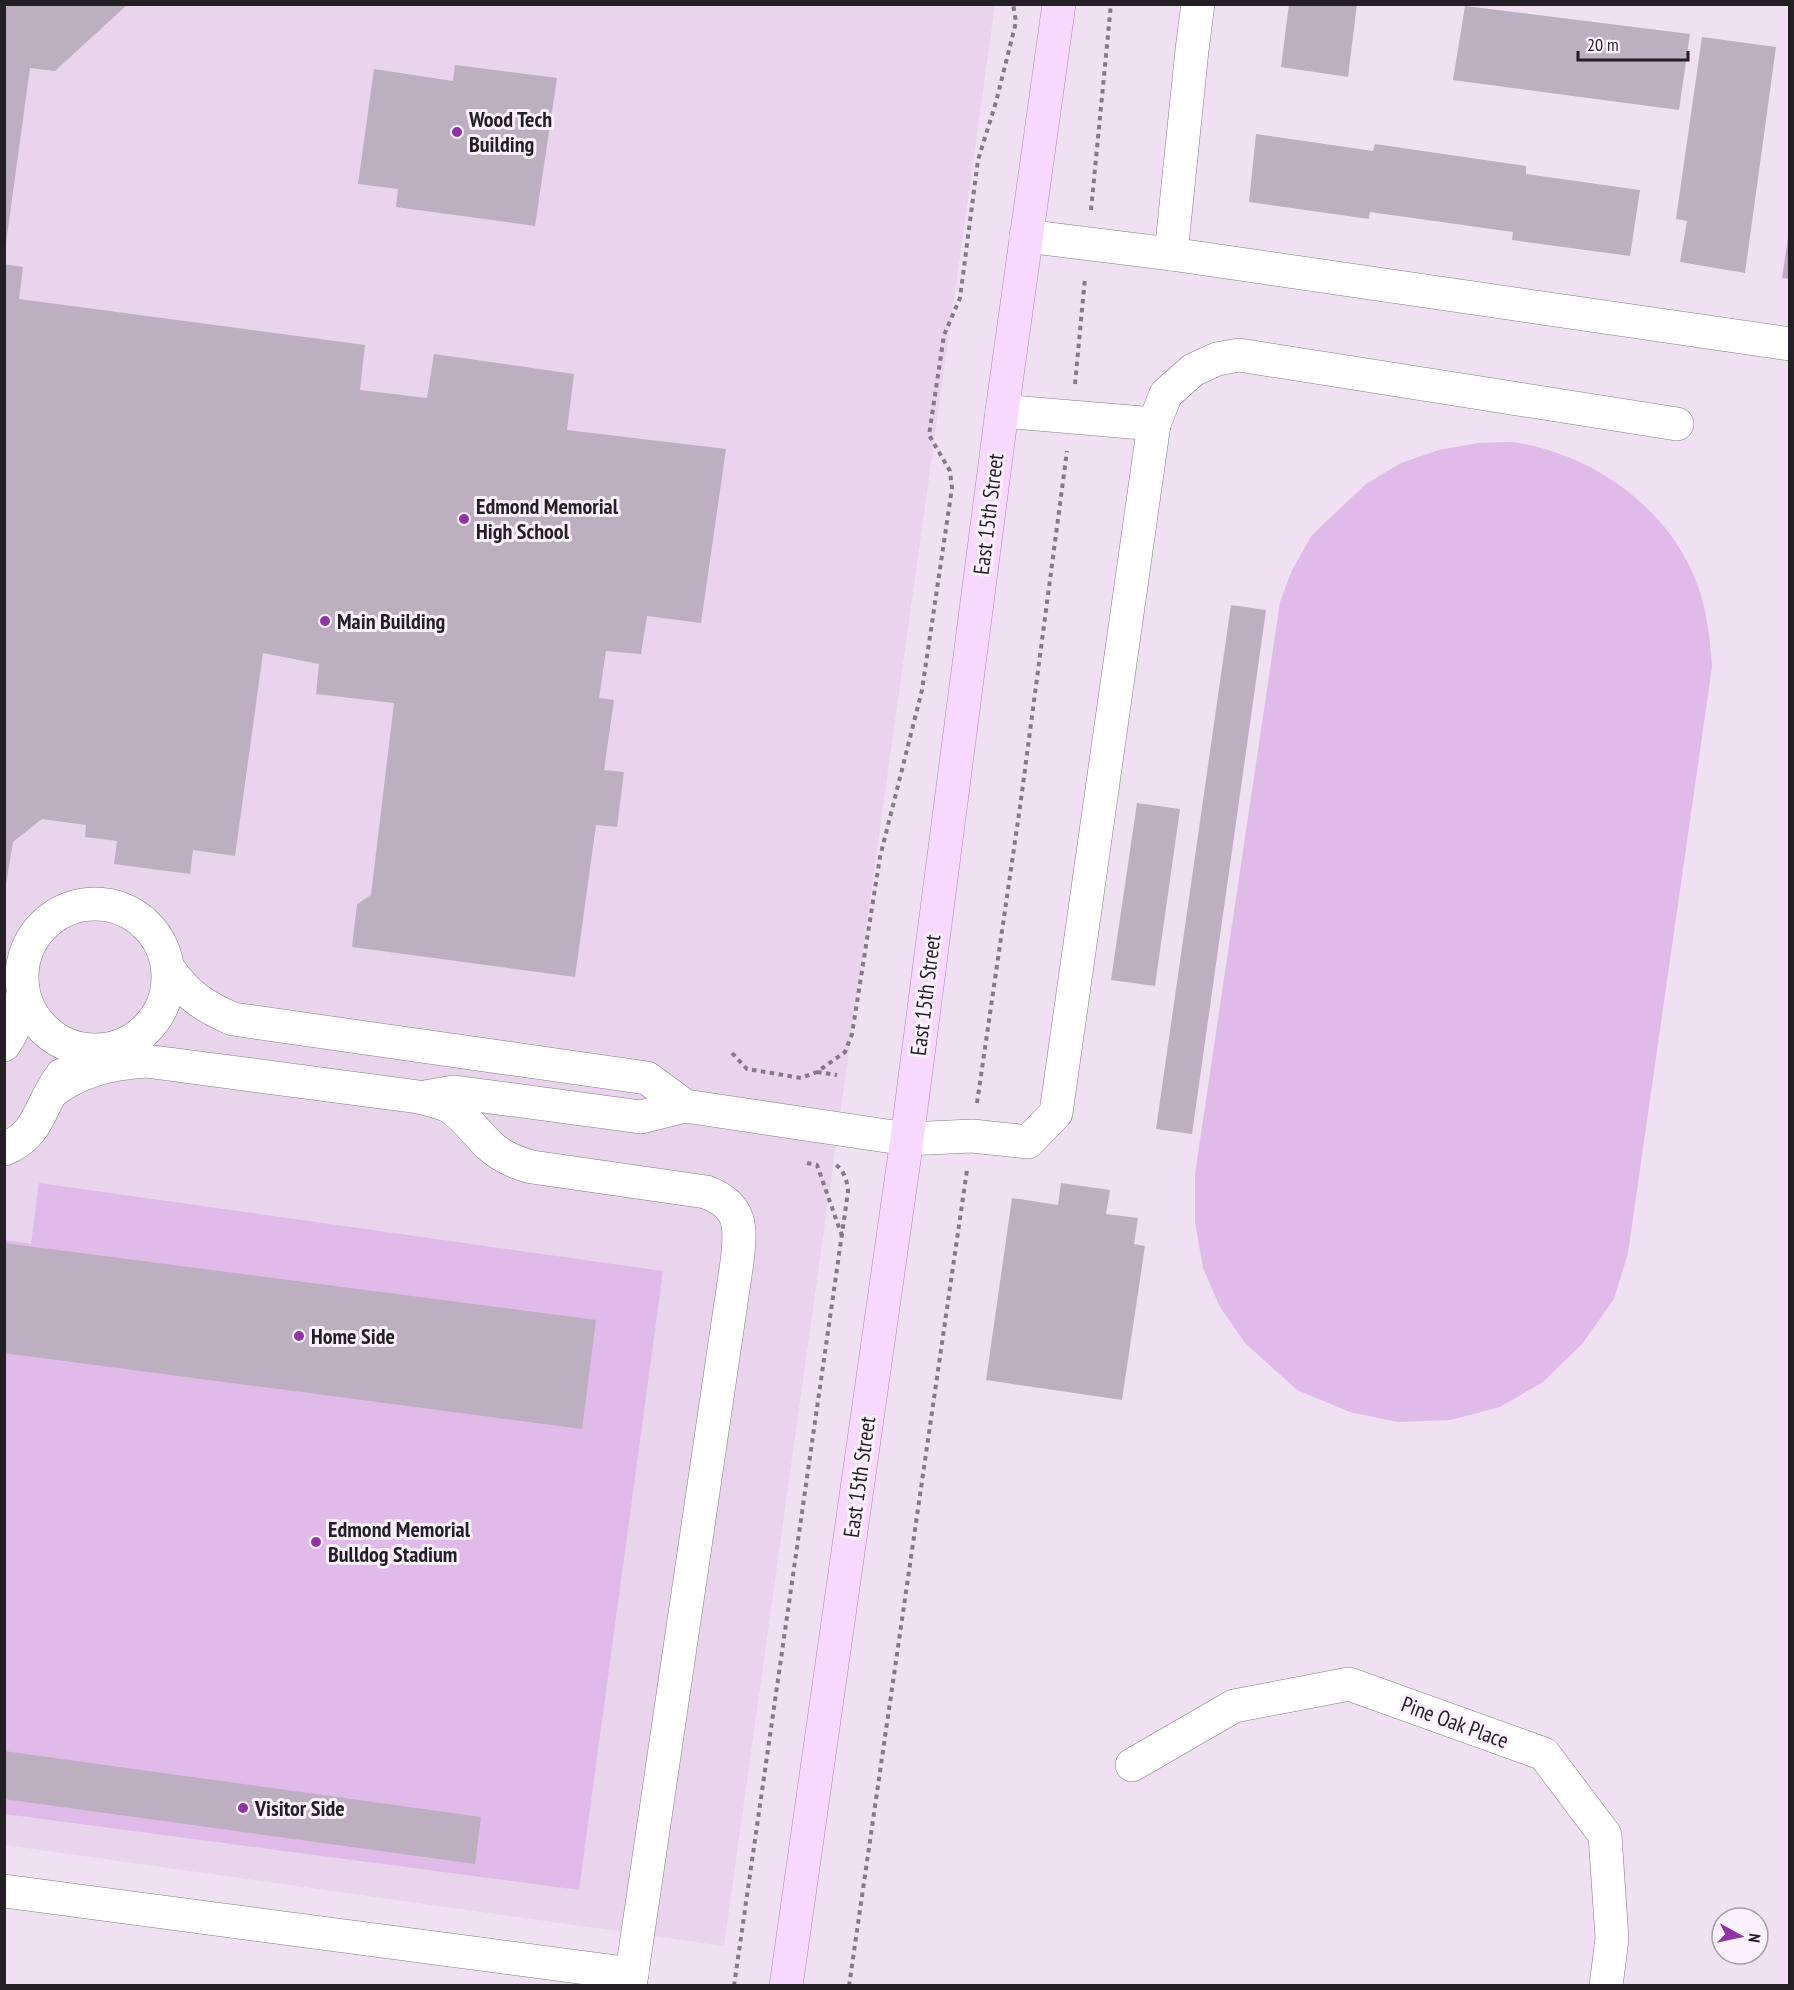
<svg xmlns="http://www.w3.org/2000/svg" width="1794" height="1990" viewBox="0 0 1794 1990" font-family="'PT Sans Narrow',sans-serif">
  <rect width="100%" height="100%" fill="#efe1f2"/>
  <polygon fill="#e8d5ec" points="5,5 995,5 724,1946 5,1845"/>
  <g fill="#e0bae8">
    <path d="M1478,443C1491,443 1506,441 1519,443C1590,455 1657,501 1689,565C1705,597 1710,632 1712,667L1628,1253L1614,1299L1582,1344L1543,1382L1500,1407L1450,1420L1398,1422L1350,1412L1297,1390L1245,1343L1220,1307L1203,1268L1195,1222V1174L1280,602L1292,570L1312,535L1366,484L1401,463L1439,450Z"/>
    <polygon points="39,1183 663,1271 579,1890 5,1814 5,1240 31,1244"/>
  </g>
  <g fill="#bcafbf">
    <polygon points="4,4 128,4 55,71 30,68 6,243"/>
    <polygon points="1289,4 1357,4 1348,77 1281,67"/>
    <polygon points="1465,6 1690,34 1679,110 1453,80"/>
    <polygon points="1702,37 1776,47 1745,273 1680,262 1687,221 1676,219"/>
    <polygon points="455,65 557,78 535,226 396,207 398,189 358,184 374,69 453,81"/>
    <polygon points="1256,134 1373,151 1375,144 1526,166 1526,174 1640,190 1630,256 1512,240 1513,232 1370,212 1369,219 1249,202"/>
    <polygon points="1788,238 1790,238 1790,279 1782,278"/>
    <polygon points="4,264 23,267 19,299 365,345 360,390 427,398 434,354 574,374 567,430 726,449 701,623 647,616 641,654 606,651 599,698 614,700 604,770 624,772 617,827 596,825 575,977 352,947 357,904 371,895 394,703 316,694 319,664 263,653 235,856 193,850 190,874 114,864 117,841 85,837 86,825 42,819 13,842 4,896"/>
    <polygon points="1231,605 1266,610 1192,1134 1156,1129"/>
    <polygon points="1137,803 1180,809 1155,986 1111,980"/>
    <polygon points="1061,1183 1110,1190 1106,1214 1138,1218 1134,1244 1145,1246 1122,1400 986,1380 1012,1198 1058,1205"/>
    <polygon points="4,1243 596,1320 582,1429 4,1353"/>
    <polygon points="4,1751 481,1817 475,1864 4,1799"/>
  </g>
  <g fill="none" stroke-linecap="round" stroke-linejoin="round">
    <g stroke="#837786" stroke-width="34">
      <g id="minor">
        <polyline points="1026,236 1171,254 1790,344"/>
        <polyline points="1171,254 1192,50 1198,4"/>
        <polyline points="1002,411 1154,424 1166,394 1193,370 1217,359 1239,355 1677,424"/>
        <circle cx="95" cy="977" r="73"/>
        <path d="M168,968C187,995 203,1006 233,1019L647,1078L685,1106"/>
        <path d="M4,1045C15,1029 20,1012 23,993"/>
        <path d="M51,1093C77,1071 113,1063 146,1061L419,1097C430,1100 440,1101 450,1107C466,1117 477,1134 490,1146C502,1157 516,1163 532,1167L706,1192C743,1206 741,1228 737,1262L630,1986"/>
        <polyline points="425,1097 454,1092 641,1117 685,1106 907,1139 972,1136 1028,1142 1056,1113 1154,424"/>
        <path d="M4,1149C41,1135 40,1102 62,1075"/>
        <polyline points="1132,1765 1234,1706 1349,1684 1544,1754 1605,1835 1612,1939 1606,1986"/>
        <polyline points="4,1891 632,1974"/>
      </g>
    </g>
    <g stroke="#aa87b2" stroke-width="34">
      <polyline id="major" points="786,1986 907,1139 1002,411 1059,4"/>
    </g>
    <g stroke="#837a85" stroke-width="4" stroke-dasharray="4.5 4.5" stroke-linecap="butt">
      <polyline points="1091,210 1111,4"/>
      <polyline points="1075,384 1085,278"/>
      <polyline points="732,1053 747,1069 801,1078 817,1072 845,1052 852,1034 880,857 922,690 952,488 950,471 929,435 944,335 960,298 978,160 996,102 1016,22 1013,4"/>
      <polyline points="817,1072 837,1075"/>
      <polyline points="977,1103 1020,807 1067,451"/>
      <polyline points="807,1163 817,1165 842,1236"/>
      <path d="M734,1986L848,1192C848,1183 844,1170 836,1165"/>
      <polyline points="849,1986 967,1170"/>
    </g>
    <use href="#minor" stroke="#fff" stroke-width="33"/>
    <use href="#major" stroke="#f7d9fe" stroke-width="33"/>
  </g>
  <g fill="#8e35a1" stroke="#fbf0fd" stroke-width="2">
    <circle cx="457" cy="132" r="6"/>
    <circle cx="464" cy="519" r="6"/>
    <circle cx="325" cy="621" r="6"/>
    <circle cx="299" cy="1336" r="6"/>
    <circle cx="316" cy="1542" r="6"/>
    <circle cx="243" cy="1808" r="6"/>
  </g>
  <g text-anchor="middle" stroke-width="6" stroke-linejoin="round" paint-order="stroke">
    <g font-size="22" font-weight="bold" fill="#241f25" stroke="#fbf0fd" text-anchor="start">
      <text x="469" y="127">Wood Tech<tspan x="469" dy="25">Building</tspan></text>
      <text x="476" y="514">Edmond Memorial<tspan x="476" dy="25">High School</tspan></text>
      <text x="337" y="629">Main Building</text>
      <text x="311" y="1344">Home Side</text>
      <text x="328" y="1537">Edmond Memorial<tspan x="328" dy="25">Bulldog Stadium</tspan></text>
      <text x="255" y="1816">Visitor Side</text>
    </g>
    <g font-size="22" fill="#241f25" stroke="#fbf0fd">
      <text transform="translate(988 514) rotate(-83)" y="8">East 15th Street</text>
      <text transform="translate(925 995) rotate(-83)" y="8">East 15th Street</text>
      <text transform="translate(859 1477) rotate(-82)" y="8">East 15th Street</text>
      <text transform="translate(1455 1722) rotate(20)" y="8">Pine Oak Place</text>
    </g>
  </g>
  <rect width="1794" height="1990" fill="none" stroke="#241f25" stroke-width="12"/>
  <g transform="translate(1740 1936) rotate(98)"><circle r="28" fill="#fbf0fd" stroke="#a59ca7" stroke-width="1.5"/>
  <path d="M0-4.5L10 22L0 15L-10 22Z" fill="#8e35a1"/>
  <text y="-9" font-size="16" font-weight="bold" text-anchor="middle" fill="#241f25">N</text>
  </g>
  <path d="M1578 51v9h110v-9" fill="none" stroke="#241f25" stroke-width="3"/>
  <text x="1587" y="51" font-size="18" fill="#241f25" stroke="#fbf0fd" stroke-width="4.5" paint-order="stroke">20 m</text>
</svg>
